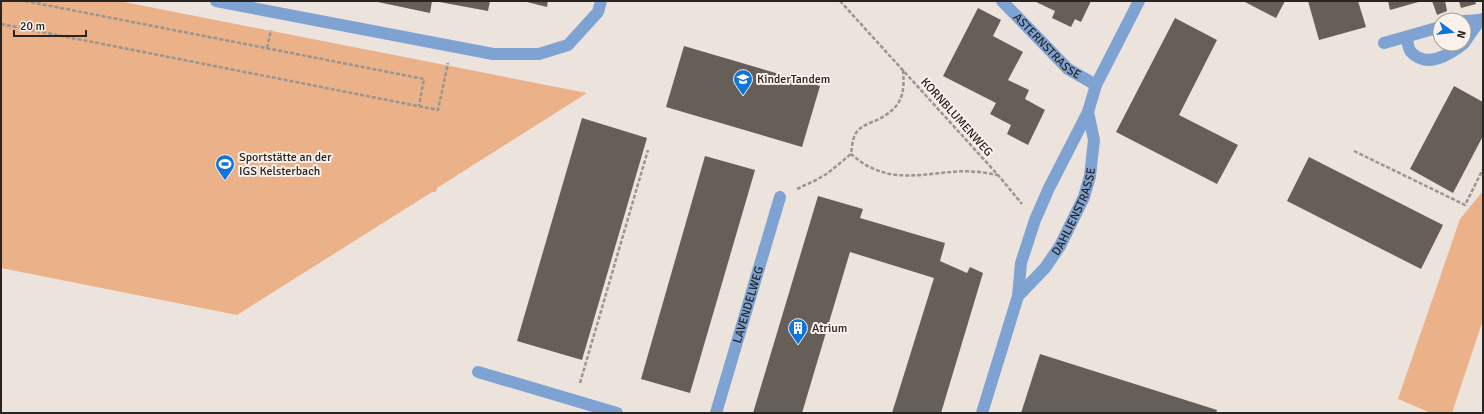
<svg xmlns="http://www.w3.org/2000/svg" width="1484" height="414" viewBox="0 0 1484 414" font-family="Signika,sans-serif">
  <rect width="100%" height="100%" fill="#ede3dd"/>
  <g fill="#ebb189">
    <polygon points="1,1 119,1 587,93 437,188 436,192 432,192 237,315 1,268"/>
    <polygon points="1483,191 1483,320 1452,413 1431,413 1398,399 1460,219"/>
  </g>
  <g fill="#665e58">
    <polygon points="373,1 432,1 430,13"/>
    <polygon points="434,1 490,1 488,11"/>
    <polygon points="523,1 548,1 547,7"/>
    <polygon points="1034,1 1091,1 1081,22 1075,19 1071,27 1052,18 1055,11"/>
    <polygon points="1243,1 1285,1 1276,18"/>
    <polygon points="1308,1 1358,1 1366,27 1319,40"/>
    <polygon points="1388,1 1422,1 1390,10"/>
    <polygon points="1432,1 1445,1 1447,11 1437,15"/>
    <polygon points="1459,1 1475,1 1476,4 1461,8"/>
    <polygon points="978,8 1001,20 993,36 1023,52 1008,80 1029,90 1025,99 1045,110 1028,145 1007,134 1011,125 990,114 996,103 943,76"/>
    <polygon points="1175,18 1217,40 1179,115 1238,145 1217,184 1116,132"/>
    <polygon points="684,46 820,86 802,147 666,107"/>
    <polygon points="1454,86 1483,102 1483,136 1453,193 1410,169"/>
    <polygon points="582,118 647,138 582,360 517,341"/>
    <polygon points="705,156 755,170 690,393 641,379"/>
    <polygon points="1309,157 1443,225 1421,269 1287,201"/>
    <polygon points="818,196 863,209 860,218 945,243 940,261 967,273 970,267 983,273 941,413 892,413 934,278 850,252 802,413 753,413"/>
    <polygon points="1040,354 1217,410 1216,413 1021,413"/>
  </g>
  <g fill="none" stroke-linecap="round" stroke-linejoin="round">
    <g stroke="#9b948f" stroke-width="2.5" stroke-dasharray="4 2" stroke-linecap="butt">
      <polyline points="25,1 424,79 419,106"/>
      <polyline points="840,1 998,175 1022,204"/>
      <polyline points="1,24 438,110 448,63"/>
      <polyline points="267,48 271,30"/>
      <path d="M903,70C905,94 902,107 879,119C871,123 861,125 856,133C852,139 852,148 851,154C858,160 866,166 874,169C898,180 926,174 951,172C966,170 983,172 997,175"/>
      <polyline points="1354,151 1465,205 1483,169"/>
      <polyline points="797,189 816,180 828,173 851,154"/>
      <polyline points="580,383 648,150"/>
    </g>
    <polyline stroke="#7ea3d2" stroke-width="12" points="216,1 493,54 539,54 568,45 598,12 601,1"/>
    <g stroke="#7ea3d2" stroke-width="12">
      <path id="s1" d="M1002,1L1068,69L1096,85"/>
      <polyline points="1464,21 1480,20"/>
      <path d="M1406,37C1408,41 1408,49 1411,52C1427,69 1449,55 1463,44"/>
      <polyline points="1384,43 1440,27"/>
      <polyline points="1464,43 1480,20 1483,19"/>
      <path id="s2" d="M1018,296L1045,268L1060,246L1084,197L1090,176L1094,140L1088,112"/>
      <polyline points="478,372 617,413"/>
      <path id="s3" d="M716,413L780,197"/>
      <polyline points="982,413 1018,296 1021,263 1035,220 1049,188 1088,112 1096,85 1139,1"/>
    </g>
  </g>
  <defs>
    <g id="school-pin" transform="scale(1)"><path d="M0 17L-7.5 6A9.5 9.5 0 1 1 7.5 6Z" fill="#1074dd" stroke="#faf1eb"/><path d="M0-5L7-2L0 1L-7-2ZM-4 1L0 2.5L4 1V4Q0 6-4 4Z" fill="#fff"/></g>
    <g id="stadium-pin" transform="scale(1)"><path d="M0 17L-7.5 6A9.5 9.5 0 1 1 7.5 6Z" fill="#1074dd" stroke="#faf1eb"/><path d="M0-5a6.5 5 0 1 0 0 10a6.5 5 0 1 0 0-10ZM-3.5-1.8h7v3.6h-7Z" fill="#fff"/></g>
    <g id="building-pin" transform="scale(1)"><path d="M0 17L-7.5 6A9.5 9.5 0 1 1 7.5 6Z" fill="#1074dd" stroke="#faf1eb"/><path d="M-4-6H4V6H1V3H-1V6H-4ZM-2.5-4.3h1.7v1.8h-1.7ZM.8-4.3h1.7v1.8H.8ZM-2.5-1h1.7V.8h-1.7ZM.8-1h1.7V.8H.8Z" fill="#fff"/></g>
  </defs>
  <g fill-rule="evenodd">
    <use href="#school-pin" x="743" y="79"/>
    <use href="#stadium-pin" x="225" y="164"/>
    <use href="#building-pin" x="798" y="328"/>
  </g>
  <g text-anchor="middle" stroke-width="4" stroke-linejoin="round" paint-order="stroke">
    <g font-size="12" fill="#282422" stroke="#faf1eb">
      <text dy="4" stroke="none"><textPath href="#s1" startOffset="64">ASTERNSTRASSE</textPath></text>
      <text transform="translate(957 117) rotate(48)" y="4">KORNBLUMENWEG</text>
      <text dy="4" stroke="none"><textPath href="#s2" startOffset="103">DAHLIENSTRASSE</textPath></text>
      <text dy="4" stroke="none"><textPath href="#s3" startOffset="113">LAVENDELWEG</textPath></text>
    </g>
    <g font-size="12" fill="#282422" stroke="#faf1eb" text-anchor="start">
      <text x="757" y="83">KinderTandem</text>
      <text x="239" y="161">Sportstätte an der<tspan x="239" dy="14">IGS Kelsterbach</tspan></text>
      <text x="812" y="332">Atrium</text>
    </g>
  </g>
  <rect width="1484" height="414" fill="none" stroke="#282422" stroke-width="4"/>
  <g transform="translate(1452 32) rotate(105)"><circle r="19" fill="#faf1eb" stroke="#a69f9b"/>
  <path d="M0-3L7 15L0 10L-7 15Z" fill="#1074dd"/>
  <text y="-6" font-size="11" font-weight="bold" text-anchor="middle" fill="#282422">N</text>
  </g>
  <path d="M14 30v6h72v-6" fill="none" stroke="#282422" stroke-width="2"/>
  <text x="20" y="30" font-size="12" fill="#282422" stroke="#faf1eb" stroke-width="3" paint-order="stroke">20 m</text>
</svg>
